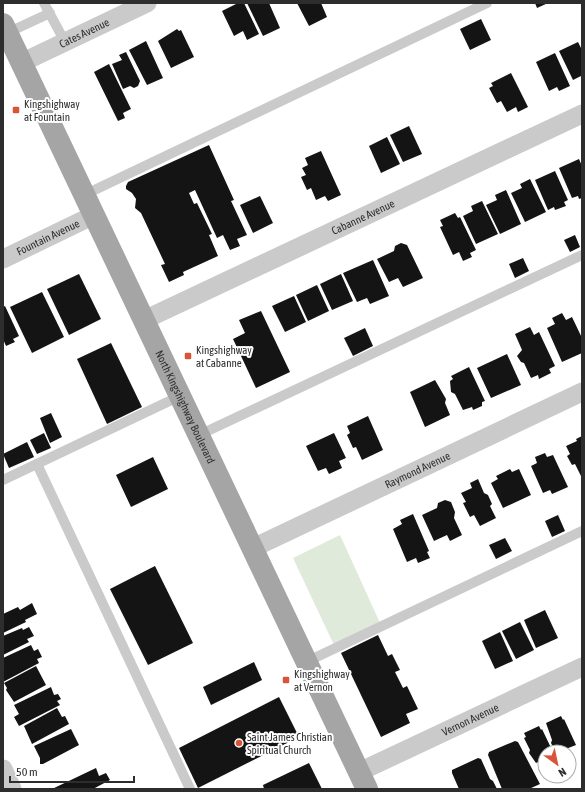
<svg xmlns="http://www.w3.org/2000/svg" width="585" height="792" viewBox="0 0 585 792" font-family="'Asap Condensed',sans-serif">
  <rect width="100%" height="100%" fill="#fff"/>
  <polygon fill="#dfeadb" points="340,535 380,623 334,645 293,558"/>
  <g fill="#141414">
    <polygon points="238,3 244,3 259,34 247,40 243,31 234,36 222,11"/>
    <polygon points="247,3 269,3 280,28 263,36"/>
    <polygon points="297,3 321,3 327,17 309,26"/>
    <polygon points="535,3 548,3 537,8"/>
    <polygon points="481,19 491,40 470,50 460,29"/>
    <polygon points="177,29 179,31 181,30 194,57 171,68 158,41"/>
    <polygon points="146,41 163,78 147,85 129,50"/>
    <polygon points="578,42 582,50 582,79 581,76 573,80 559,51"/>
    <polygon points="126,52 140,81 138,86 134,88 130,86 123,89 112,64 122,60 119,55"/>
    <polygon points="555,53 570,86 559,91 557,87 549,91 536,62"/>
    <polygon points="109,64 131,109 123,113 125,118 118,121 94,72"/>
    <polygon points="511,73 528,107 518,112 516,107 507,112 501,101 497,103 489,88 493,86 491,83"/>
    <polygon points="409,126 422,154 403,162 390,135"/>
    <polygon points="387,137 400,164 381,173 369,146"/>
    <polygon points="209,145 234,200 231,201 247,235 237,239 240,246 230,250 223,235 217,238 195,190 189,193 194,204 197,203 212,234 209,235 218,256 183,272 184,275 169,282 161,265 165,264 141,213 135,208 136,199 132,193 126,189 126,186 128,182"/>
    <polygon points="321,151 341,195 328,201 325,196 316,200 311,188 307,190 301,177 306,175 302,168 308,165 305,158"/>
    <polygon points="579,159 582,166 582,198 579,199 578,196 572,198 559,168"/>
    <polygon points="555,171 568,200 564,202 566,206 555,210 554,207 548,210 535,180"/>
    <polygon points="530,179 546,212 525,222 511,193 522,188 520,184"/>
    <polygon points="506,190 521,224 500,234 486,205 497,200 495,195"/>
    <polygon points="260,196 273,223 253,233 240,205"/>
    <polygon points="482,201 498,234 476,244 463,216 473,211 471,206"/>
    <polygon points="455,213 458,218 460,217 476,250 470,253 472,257 463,261 459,252 453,255 440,227 443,226 440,220"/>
    <polygon points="575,235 580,247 570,252 564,240"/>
    <polygon points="401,243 407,245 423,278 403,287 398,278 389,282 377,259 394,251 395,246"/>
    <polygon points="523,258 529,271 515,278 509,264"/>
    <polygon points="373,260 389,296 370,304 367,298 357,302 343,273"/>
    <polygon points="79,274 101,319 69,335 47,289"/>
    <polygon points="341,274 353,301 332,310 320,284"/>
    <polygon points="317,285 329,311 308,321 296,295"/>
    <polygon points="42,292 64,337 32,353 10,307"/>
    <polygon points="294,296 306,322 285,332 272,306"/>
    <polygon points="5,306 19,336 13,339 15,342 6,346 3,339 3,307"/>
    <polygon points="261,311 290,372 256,388 233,339 245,333 239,320"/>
    <polygon points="562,313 566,320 572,317 582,338 582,353 562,362 547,328 555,324 552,318"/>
    <polygon points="530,327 534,335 539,332 555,366 549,369 551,373 539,379 538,375 531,378 524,363 521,362 517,356 522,350 515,334"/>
    <polygon points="365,328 373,346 353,356 344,338"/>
    <polygon points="111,343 142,407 107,424 77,359"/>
    <polygon points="507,354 521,385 491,398 477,368"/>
    <polygon points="469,367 485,401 482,402 482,406 473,410 472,407 463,410 455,394 451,392 450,381 453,379 451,376"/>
    <polygon points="435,380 446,399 445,403 450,415 425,427 410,392"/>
    <polygon points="51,413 62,437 50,443 40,418"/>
    <polygon points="368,416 383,450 362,460 356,447 353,448 347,435 350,433 347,426"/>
    <polygon points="44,433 51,448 37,454 30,440"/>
    <polygon points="334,433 346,458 339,461 342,468 329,474 326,468 318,471 306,446"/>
    <polygon points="582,436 582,476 581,476 575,464 572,465 567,456 570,454 566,446 577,441 576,439"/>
    <polygon points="27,442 34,457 9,468 3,454"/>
    <polygon points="545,453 547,457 553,455 568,487 552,494 550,490 543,493 531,466 537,463 535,457"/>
    <polygon points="153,457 168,489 131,507 116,475"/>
    <polygon points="510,469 512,472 519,469 531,495 503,508 491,483 498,479 496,476"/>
    <polygon points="478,479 484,493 488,495 492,504 490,506 496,518 480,526 474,515 470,517 463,503 466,502 461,493 472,488 470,483"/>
    <polygon points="445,500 451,502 455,512 454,518 462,535 450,541 447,535 434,541 422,515 437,508 438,503"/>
    <polygon points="413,514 429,551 427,552 430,558 418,563 416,558 407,562 393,529 402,524 400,520"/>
    <polygon points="558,515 565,531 552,537 545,521"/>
    <polygon points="505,538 512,551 496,559 489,545"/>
    <polygon points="155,566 193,643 148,665 110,589"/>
    <polygon points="32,603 37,614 25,620 26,622 3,633 3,614 18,607 20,610"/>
    <polygon points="545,610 558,638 536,648 524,620"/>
    <polygon points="520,622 534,650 516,659 502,631"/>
    <polygon points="29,627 34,636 27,639 29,642 3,655 3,636 22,628 23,630"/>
    <polygon points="500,632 513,661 495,669 482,641"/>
    <polygon points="378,635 388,656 392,654 400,670 395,672 403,688 407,686 418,709 406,714 410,723 381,737 341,653"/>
    <polygon points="31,645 34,651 38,649 42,657 37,659 39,663 3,682 3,658"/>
    <polygon points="254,662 262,680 211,705 203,687"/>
    <polygon points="36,666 46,685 14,702 6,690 7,688 4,683"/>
    <polygon points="51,687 54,695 58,694 61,699 57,701 60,705 19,726 14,717 19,714 14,705"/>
    <polygon points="279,697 299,737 198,788 179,748"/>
    <polygon points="57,708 62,717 65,716 69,724 32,744 24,726"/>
    <polygon points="561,716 563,720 564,719 576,745 558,752 554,749 551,743 552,740 546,723"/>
    <polygon points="539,726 541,730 542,729 553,752 545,752 545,759 536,763 529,753 530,750 524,738 526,737 524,733"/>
    <polygon points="71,729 79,745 43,764 40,764 40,758 34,746"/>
    <polygon points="515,741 518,742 540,784 529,789 502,789 488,755 489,752"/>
    <polygon points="478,758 481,759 490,779 493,781 497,789 459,789 452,773 452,770"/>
    <polygon points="309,763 322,789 264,789 263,785"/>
    <polygon points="96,768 99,776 106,773 110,780 93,789 52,789"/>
  </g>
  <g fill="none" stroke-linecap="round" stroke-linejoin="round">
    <g stroke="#cacaca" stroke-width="10">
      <polyline points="44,3 65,42"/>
      <polyline points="7,33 50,13"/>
      <polyline points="84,195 487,3"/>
      <polyline points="199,435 582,255"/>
      <polyline points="37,464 190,789"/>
      <polyline points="3,480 180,396"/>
      <polyline points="306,662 582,531"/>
    </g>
    <g stroke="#cacaca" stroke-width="19">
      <path id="s1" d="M21,63L147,3"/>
      <path id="s2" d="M3,259L94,215"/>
      <path id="s3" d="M144,320L582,114"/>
      <path id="s4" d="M253,548L582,392"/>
      <polyline points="3,769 12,789"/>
      <path id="s5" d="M359,772L582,667"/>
    </g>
    <path stroke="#a5a5a5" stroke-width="22" id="s6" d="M3,24L367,789"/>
  </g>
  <g fill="#d8553a" stroke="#fff" stroke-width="1.5">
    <rect x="12" y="106" width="8" height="8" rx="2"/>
    <rect x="184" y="352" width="8" height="8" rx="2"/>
    <rect x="282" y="676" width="8" height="8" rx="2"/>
    <circle cx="239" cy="743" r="4"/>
  </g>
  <g text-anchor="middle" stroke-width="4" stroke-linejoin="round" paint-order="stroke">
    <g font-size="11" fill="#2d2d2d" stroke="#fff">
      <text dy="4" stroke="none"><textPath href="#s1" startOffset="70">Cates Avenue</textPath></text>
      <text dy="4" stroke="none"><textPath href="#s3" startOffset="242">Cabanne Avenue</textPath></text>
      <text dy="4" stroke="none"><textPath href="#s2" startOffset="50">Fountain Avenue</textPath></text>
      <text dy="4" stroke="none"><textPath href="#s6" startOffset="424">North Kingshighway Boulevard</textPath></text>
      <text dy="4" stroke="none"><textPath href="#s4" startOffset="182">Raymond Avenue</textPath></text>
      <text dy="4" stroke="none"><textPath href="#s5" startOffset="123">Vernon Avenue</textPath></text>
    </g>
    <g font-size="11" fill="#2d2d2d" stroke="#fff" text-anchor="start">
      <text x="24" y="108">Kingshighway<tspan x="24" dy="13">at Fountain</tspan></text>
      <text x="196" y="354">Kingshighway<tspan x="196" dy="13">at Cabanne</tspan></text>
      <text x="294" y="678">Kingshighway<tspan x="294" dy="13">at Vernon</tspan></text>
      <text x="247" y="741">Saint James Christian<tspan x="247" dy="13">Spiritual Church</tspan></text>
    </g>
  </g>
  <rect width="585" height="792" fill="none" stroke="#2d2d2d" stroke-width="8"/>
  <g transform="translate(557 764) rotate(147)"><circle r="19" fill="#ffffff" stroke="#ababab"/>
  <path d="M0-3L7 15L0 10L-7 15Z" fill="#d8553a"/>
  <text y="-6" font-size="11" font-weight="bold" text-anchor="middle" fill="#2d2d2d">N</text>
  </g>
  <path d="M10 776v6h124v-6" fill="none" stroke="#2d2d2d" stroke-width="2"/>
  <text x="16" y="776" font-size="12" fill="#2d2d2d" stroke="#ffffff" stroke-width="3" paint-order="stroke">50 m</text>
</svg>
